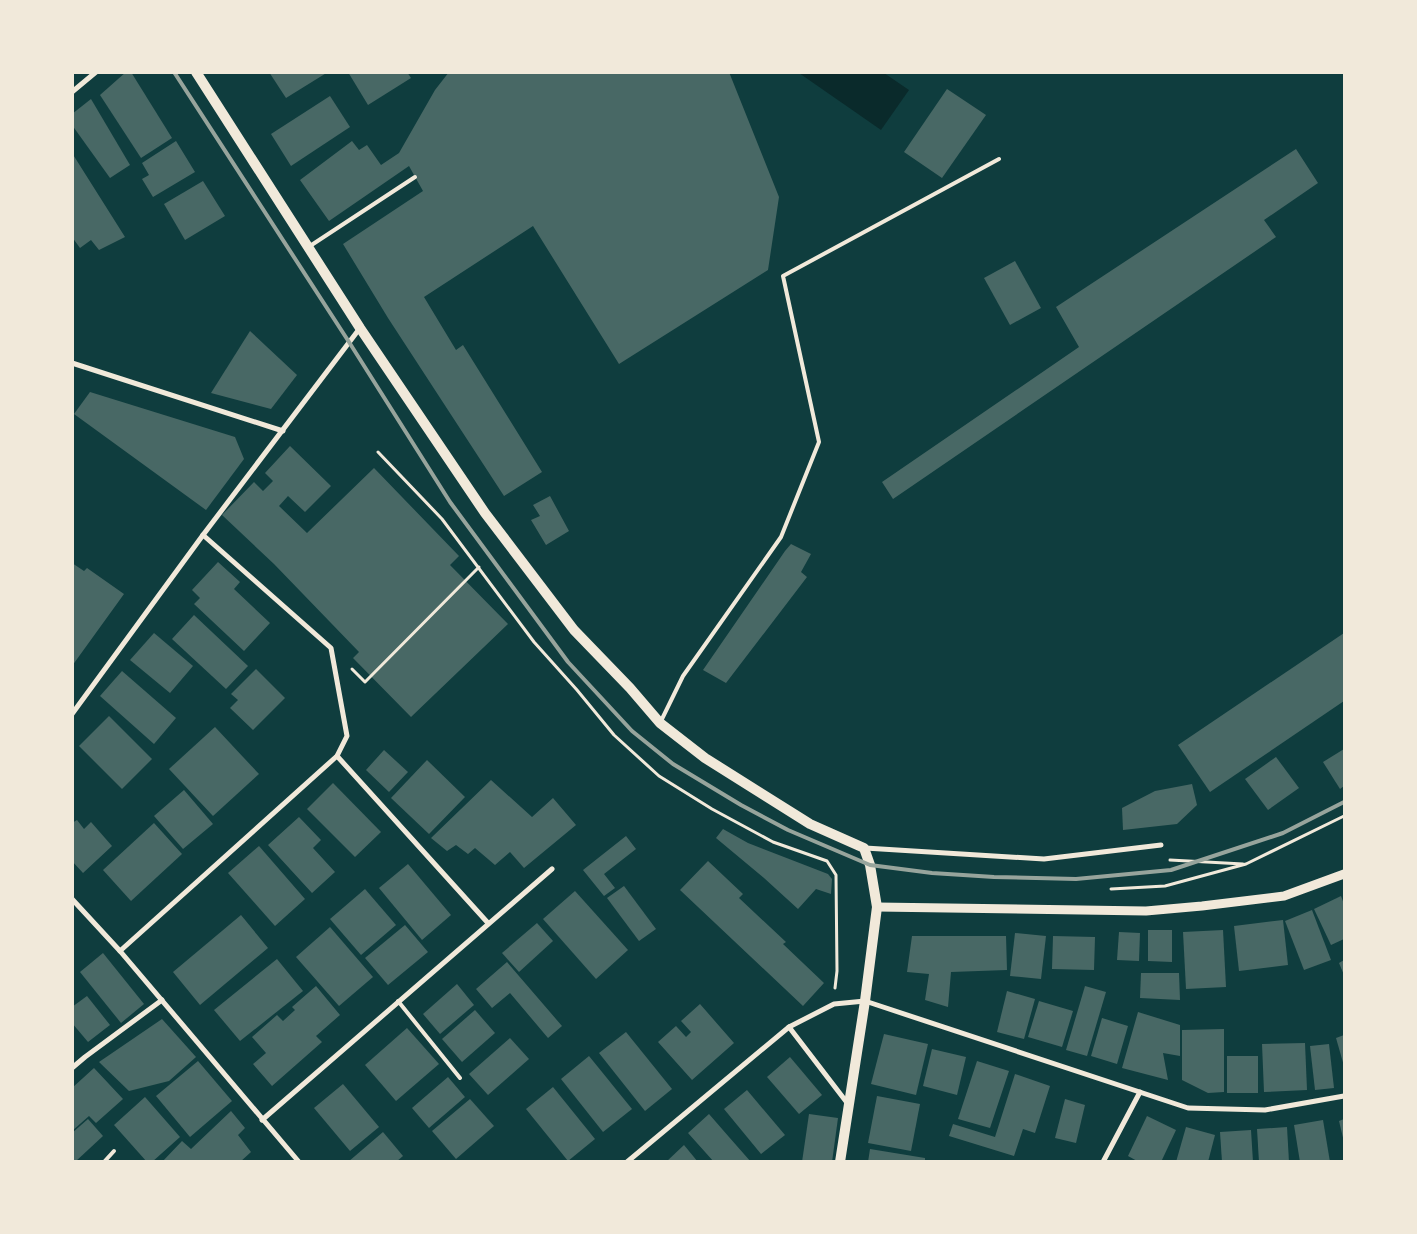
<svg xmlns="http://www.w3.org/2000/svg" width="1417" height="1234" viewBox="0 0 1417 1234" font-family="'IBM Plex Serif',serif">
  <rect width="100%" height="100%" fill="#0f3d3e"/>
  <polygon fill="#0a2a2b" points="799,73 884,73 909,90 881,130"/>
  <g fill="#486865">
    <polygon points="126,72 131,72 172,138 141,158 100,95"/>
    <polygon points="269,72 328,72 286,98"/>
    <polygon points="348,72 407,72 411,78 368,105"/>
    <polygon points="449,72 729,72 779,197 768,270 619,364 533,226 424,297 456,350 463,345 542,472 504,496 388,318 343,244 423,191 409,166 329,221 300,180 352,141 359,150 367,145 381,165 399,153 435,90"/>
    <polygon points="947,89 986,115 942,178 904,152"/>
    <polygon points="330,96 350,127 291,166 271,134"/>
    <polygon points="91,99 130,165 110,178 72,125 72,114"/>
    <polygon points="176,141 195,172 153,197 142,179 149,175 142,163"/>
    <polygon points="1296,149 1318,183 1264,220 1276,237 893,499 882,482 1079,347 1056,307"/>
    <polygon points="72,153 125,237 99,250 91,240 80,248 72,237"/>
    <polygon points="203,181 225,216 185,240 164,204"/>
    <polygon points="1015,261 1041,308 1010,325 984,278"/>
    <polygon points="250,331 297,375 271,409 211,393"/>
    <polygon points="90,392 235,437 244,459 206,510 74,414"/>
    <polygon points="290,446 331,486 305,512 288,496 279,506 307,533 374,468 459,556 450,565 508,624 411,717 353,658 359,652 274,564 222,515 254,482 263,491 273,481 265,473"/>
    <polygon points="550,496 569,531 546,545 531,520 540,516 533,505"/>
    <polygon points="791,544 811,554 801,572 807,577 726,683 703,670 785,551"/>
    <polygon points="218,562 240,582 234,589 270,623 244,651 194,604 200,598 192,590"/>
    <polygon points="72,563 84,571 87,568 124,594 72,666"/>
    <polygon points="194,615 248,666 226,689 172,639"/>
    <polygon points="154,633 193,666 170,693 130,660"/>
    <polygon points="1344,633 1344,701 1210,792 1178,745"/>
    <polygon points="256,669 285,698 253,730 230,708 238,700 231,694"/>
    <polygon points="122,671 176,718 154,744 100,696"/>
    <polygon points="109,716 152,759 122,789 79,746"/>
    <polygon points="215,727 259,774 213,816 169,769"/>
    <polygon points="1344,749 1344,786 1340,789 1323,762"/>
    <polygon points="384,750 408,772 389,792 366,770"/>
    <polygon points="1276,757 1299,788 1268,810 1245,779"/>
    <polygon points="427,760 465,797 429,834 391,798"/>
    <polygon points="491,780 532,817 553,798 576,825 524,868 510,852 495,865 475,848 468,854 456,845 447,851 431,838"/>
    <polygon points="333,783 381,832 355,857 307,809"/>
    <polygon points="1192,784 1197,805 1177,824 1123,830 1122,808 1155,791"/>
    <polygon points="184,790 213,824 183,849 154,816"/>
    <polygon points="299,817 321,840 313,848 335,872 312,893 268,845"/>
    <polygon points="77,820 84,829 91,822 112,846 83,873 72,861 72,823"/>
    <polygon points="154,823 182,854 131,901 103,870"/>
    <polygon points="723,829 748,843 828,874 832,879 831,894 816,889 798,909 764,878 716,838"/>
    <polygon points="626,836 636,849 604,874 615,888 604,896 583,870"/>
    <polygon points="259,846 305,899 275,926 228,873"/>
    <polygon points="708,861 743,894 739,898 786,942 783,944 824,983 803,1006 680,890"/>
    <polygon points="408,864 451,915 422,940 379,888"/>
    <polygon points="624,886 656,929 639,941 607,898"/>
    <polygon points="365,889 396,925 361,955 330,919"/>
    <polygon points="575,891 628,950 596,979 543,919"/>
    <polygon points="1341,896 1344,904 1344,939 1331,945 1314,909"/>
    <polygon points="1312,910 1331,960 1304,970 1285,921"/>
    <polygon points="241,915 268,948 200,1005 173,972"/>
    <polygon points="1283,920 1288,965 1239,971 1234,926"/>
    <polygon points="537,923 553,941 519,972 502,953"/>
    <polygon points="405,925 428,952 388,985 365,958"/>
    <polygon points="330,927 373,977 339,1006 296,957"/>
    <polygon points="1148,930 1172,930 1172,962 1148,961"/>
    <polygon points="1223,930 1226,987 1186,989 1183,932"/>
    <polygon points="1119,932 1140,933 1139,961 1117,960"/>
    <polygon points="1015,933 1046,936 1041,979 1010,976"/>
    <polygon points="912,936 1006,936 1007,970 951,972 948,1007 925,1000 929,974 907,972"/>
    <polygon points="1053,936 1095,937 1094,970 1052,969"/>
    <polygon points="103,953 144,1004 121,1023 80,972"/>
    <polygon points="277,959 303,991 240,1041 214,1010"/>
    <polygon points="1344,960 1344,975 1339,963"/>
    <polygon points="507,962 562,1026 548,1038 510,993 492,1008 476,989"/>
    <polygon points="1141,973 1179,973 1180,1000 1140,998"/>
    <polygon points="457,984 474,1005 440,1034 423,1014"/>
    <polygon points="316,986 340,1015 316,1036 322,1042 272,1086 253,1064 266,1053 252,1037 277,1015 283,1021 295,1010 292,1007"/>
    <polygon points="1085,986 1106,992 1087,1056 1066,1050"/>
    <polygon points="1007,991 1035,999 1024,1039 997,1032"/>
    <polygon points="87,996 110,1025 88,1042 72,1023 72,1007"/>
    <polygon points="1039,1001 1073,1011 1062,1047 1028,1037"/>
    <polygon points="700,1004 734,1043 692,1080 658,1042 676,1026 686,1037 691,1032 681,1021"/>
    <polygon points="475,1010 495,1033 462,1062 442,1039"/>
    <polygon points="1138,1012 1180,1025 1180,1056 1163,1053 1168,1080 1122,1068"/>
    <polygon points="1102,1018 1128,1026 1117,1064 1091,1056"/>
    <polygon points="162,1019 196,1057 169,1081 129,1091 99,1062"/>
    <polygon points="407,1028 439,1064 396,1101 365,1065"/>
    <polygon points="1224,1029 1224,1092 1208,1093 1182,1080 1182,1030"/>
    <polygon points="626,1032 672,1089 645,1111 599,1053"/>
    <polygon points="884,1034 928,1044 916,1095 871,1084"/>
    <polygon points="1344,1035 1344,1066 1336,1038"/>
    <polygon points="510,1038 529,1059 488,1095 469,1074"/>
    <polygon points="1305,1043 1307,1090 1264,1092 1262,1044"/>
    <polygon points="1329,1044 1334,1088 1315,1090 1310,1046"/>
    <polygon points="932,1049 966,1057 957,1095 923,1086"/>
    <polygon points="589,1056 632,1109 603,1132 561,1079"/>
    <rect x="1227" y="1056" width="31" height="37"/>
    <polygon points="790,1057 822,1095 799,1114 767,1077"/>
    <polygon points="198,1061 232,1101 190,1137 156,1096"/>
    <polygon points="977,1061 1009,1071 990,1128 958,1119"/>
    <polygon points="94,1068 123,1099 96,1123 89,1116 72,1131 72,1088"/>
    <polygon points="1015,1074 1050,1086 1035,1133 1023,1129 1014,1156 949,1136 953,1124 995,1137"/>
    <polygon points="448,1077 465,1097 429,1128 412,1108"/>
    <polygon points="343,1084 379,1127 350,1151 314,1108"/>
    <polygon points="553,1087 595,1139 568,1161 526,1109"/>
    <polygon points="747,1090 785,1135 761,1154 724,1109"/>
    <polygon points="877,1096 920,1104 911,1151 868,1143"/>
    <polygon points="145,1097 180,1137 152,1162 147,1162 114,1125"/>
    <polygon points="470,1099 494,1126 456,1159 432,1131"/>
    <polygon points="1065,1099 1085,1105 1076,1143 1055,1138"/>
    <polygon points="231,1111 245,1128 238,1135 251,1152 240,1162 162,1162 182,1141 191,1149"/>
    <polygon points="709,1114 729,1137 751,1162 714,1162 688,1133"/>
    <polygon points="809,1114 838,1118 832,1162 802,1162"/>
    <polygon points="1147,1116 1176,1130 1161,1162 1139,1162 1128,1156"/>
    <polygon points="88,1119 103,1136 75,1162 72,1162 72,1133"/>
    <polygon points="1344,1119 1344,1142 1339,1121"/>
    <polygon points="1323,1120 1330,1162 1300,1162 1294,1125"/>
    <polygon points="1186,1127 1215,1135 1208,1162 1176,1162"/>
    <polygon points="1287,1127 1289,1162 1259,1162 1257,1129"/>
    <polygon points="1251,1130 1253,1162 1222,1162 1220,1132"/>
    <polygon points="383,1132 403,1156 396,1162 348,1162"/>
    <polygon points="684,1145 698,1162 666,1162"/>
    <polygon points="870,1149 925,1158 925,1162 868,1162"/>
  </g>
  <g fill="none" stroke-linecap="round" stroke-linejoin="round">
    <g stroke="#f1e9da" stroke-width="3">
      <polyline points="378,452 442,519 534,642 577,690 614,735 659,776 712,809 773,842 827,861 836,875 837,971 835,988"/>
      <polyline points="352,669 365,682 479,567"/>
      <polyline points="1170,860 1243,864"/>
      <polyline points="1111,889 1165,886 1246,864 1344,816"/>
    </g>
    <g stroke="#f1e9da" stroke-width="4">
      <polyline points="310,246 415,177"/>
      <polyline points="661,721 683,676 781,537 819,442 783,276 999,159"/>
      <polyline points="398,1001 460,1078"/>
      <polyline points="104,1162 114,1151"/>
    </g>
    <g stroke="#f1e9da" stroke-width="5">
      <polyline points="72,92 96,72"/>
      <polyline points="72,363 283,431"/>
      <polyline points="72,714 203,535 360,328"/>
      <polyline points="337,756 488,923"/>
      <polyline points="865,848 1044,859 1161,845"/>
      <polyline points="72,899 120,951 299,1162"/>
      <polyline points="120,951 337,756 347,736 331,648 203,535"/>
      <polyline points="789,1027 848,1104"/>
      <polyline points="72,1068 85,1057 162,1000"/>
      <polyline points="262,1120 552,869"/>
      <polyline points="627,1162 789,1027 834,1004 865,1001 1188,1108 1265,1110 1344,1096"/>
      <polyline points="1103,1162 1140,1092"/>
    </g>
    <polyline stroke="#f1e9da" stroke-width="9" points="877,907 1146,911 1202,906 1284,896 1344,874"/>
    <polyline stroke="#f1e9da" stroke-width="10" points="196,72 360,328 485,513 574,630 630,688 660,723 705,758 810,824 864,848 870,865 877,907 865,1001 840,1162"/>
    <polyline stroke="#97a49c" stroke-width="4" points="174,72 349,342 450,502 568,662 632,731 673,764 741,805 788,830 870,865 932,873 994,877 1076,879 1171,870 1283,833 1344,802"/>
  </g>
  <rect width="1417" height="1234" fill="none" stroke="#f1e9da" stroke-width="148"/>
</svg>
